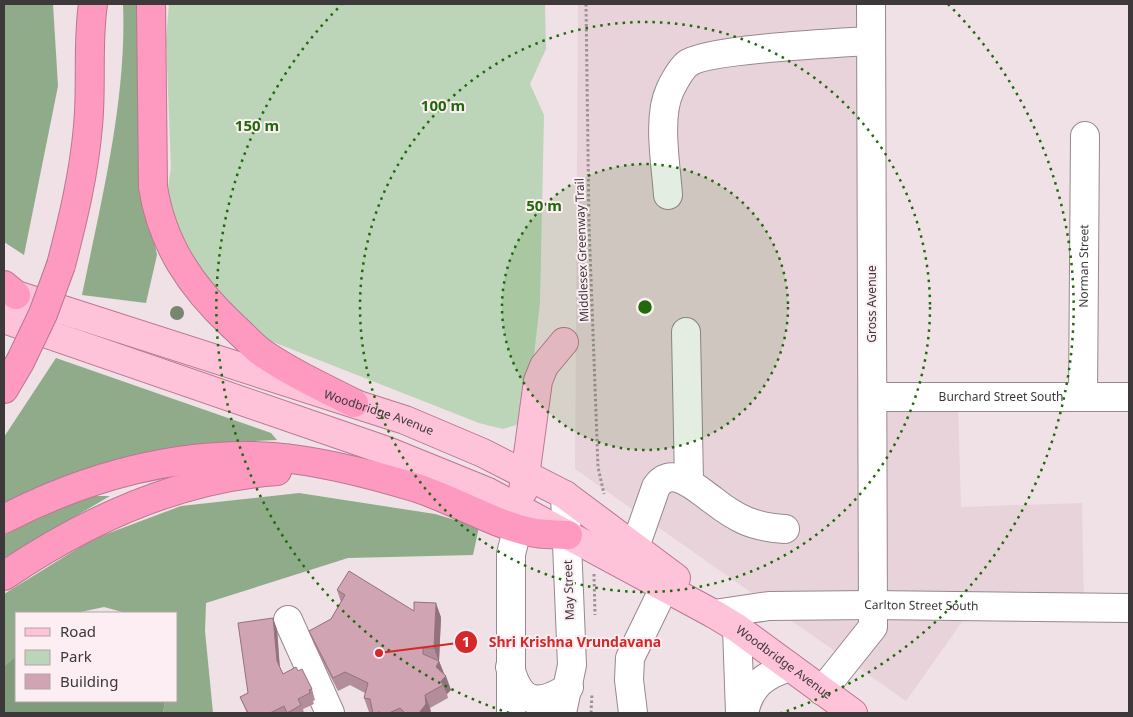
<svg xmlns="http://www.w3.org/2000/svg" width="1133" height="717" viewBox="0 0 1133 717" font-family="'Noto Sans',sans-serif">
  <rect width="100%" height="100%" fill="#efe1e5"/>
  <polygon fill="#e9d3da" points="578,4 863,4 871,403 958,402 961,507 1082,503 1084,611 969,612 906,701 575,469"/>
  <polygon fill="#bcd4b7" points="169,4 545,4 546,49 530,84 544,115 540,302 528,409 516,425 503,429 479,423 268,340 205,278 175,229 168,187 171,167 166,40"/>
  <g fill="#8fab8a">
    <polygon points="4,4 53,4 58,86 24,255 4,242"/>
    <path d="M123,4H143L140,166L157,255L146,303L82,295C101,202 127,99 123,4Z"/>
    <polygon points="56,358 271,433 277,440 208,443 113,463 4,508 4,437"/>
    <polygon points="299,493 435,514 479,527 473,555 348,558 206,603 205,631 213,713 163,713 165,701 176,701 176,613 126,613 104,607 76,613 16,613 16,656 4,666 4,594 93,539 181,506"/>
    <polygon points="78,496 110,496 4,558 4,535"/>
  </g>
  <polygon fill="#809b7b" points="16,656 16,701 165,701 163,713 4,713 4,666"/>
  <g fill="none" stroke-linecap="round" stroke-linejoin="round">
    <g stroke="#96898d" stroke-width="30">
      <g id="minor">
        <path d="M668,195C666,165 657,117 670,90C673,83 681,69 687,64C705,49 840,43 871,41"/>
        <polyline points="686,332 689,482"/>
        <path id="s1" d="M873,397H1129"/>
        <path id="s2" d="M1083,397L1085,136"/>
        <path d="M635,547L656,487C672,463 698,490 714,501C723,508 733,515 744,520C757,526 771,528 785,529"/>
        <path id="s3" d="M714,614L769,606L872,605L1129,608"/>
        <polyline points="288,620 330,713"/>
        <polyline points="737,628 740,713"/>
        <path d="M510,667C520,705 539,707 569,687"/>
        <polyline points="822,691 873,627 871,4"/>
        <polyline points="511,713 511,554 522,510"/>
        <polyline points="562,713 572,665 565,495"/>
        <polyline points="633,713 629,680 630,658 665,586"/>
        <path d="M744,713C750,686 763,675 790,667"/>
      </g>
    </g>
    <g stroke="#ba7791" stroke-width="30">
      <g id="major">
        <path id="s4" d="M4,291L405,420L483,453L565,495L676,578"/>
        <path id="s5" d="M4,319L387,451L488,492L714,614L737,628L853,713"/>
        <polyline points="523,491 538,381 544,366 564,342"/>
      </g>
    </g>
    <g stroke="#ba7791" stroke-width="30">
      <g id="highway">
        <path d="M151,4L153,187C162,244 191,287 233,326C242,334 251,344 261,352C290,372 322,387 354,403"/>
        <path d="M61,265C73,219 84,174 88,126C92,85 87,44 93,4"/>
        <polyline points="4,285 16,295"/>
        <polyline points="4,389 20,362"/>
        <path d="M4,519C85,477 181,450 273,457C322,461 371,474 417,488C456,501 491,523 530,532C542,535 555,534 568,535"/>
        <path d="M4,576C85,521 178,478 277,471"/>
      </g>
    </g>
    <g stroke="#9b9295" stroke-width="3" stroke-dasharray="2.5 2.5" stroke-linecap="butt">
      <polyline points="586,4 589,225 598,467 604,494"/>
      <polyline points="594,574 595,615"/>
      <polyline points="591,713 592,694"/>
    </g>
    <use href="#minor" stroke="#fff" stroke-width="28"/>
    <use href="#major" stroke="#fec2d9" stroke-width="28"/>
    <use href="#highway" stroke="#fe99c0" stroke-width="28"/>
    <g stroke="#ba7791" stroke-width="30" stroke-linecap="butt">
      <polyline id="highway-bridge" points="20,362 43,314 61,265"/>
    </g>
    <use href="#highway-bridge" stroke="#fe99c0" stroke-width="28"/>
  </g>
  <circle fill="#77866e" cx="177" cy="313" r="7"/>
  <g fill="#b38d9a">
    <polygon points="337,590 414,611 441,617 439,661 451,690 447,694 448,698 430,708 431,713 373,713 372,712 369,712 364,698 365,693 350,685 338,691 314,644 309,631 331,619 341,602"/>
    <polygon points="277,629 280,668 283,674 298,671 312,689 315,700 313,701 314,704 303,709 304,713 247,713 240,697 248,693"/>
  </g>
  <g fill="#92737d">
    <polygon points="436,603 441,617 439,661 444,674 436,667 439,662 434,648"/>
    <polygon points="273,618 277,629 280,672 277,661"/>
    <polygon points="446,676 451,690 447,694 443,685 441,681"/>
    <polygon points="425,695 430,708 431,713 419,713"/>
  </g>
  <g fill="#d0a4b3" stroke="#92737d">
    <polygon points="349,571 414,611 414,602 436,603 434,648 423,648 423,654 439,661 436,667 446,676 441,681 443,685 425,695 426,704 419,713 405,713 400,708 389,713 380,713 380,712 373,713 370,699 364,698 368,683 345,672 333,678 309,631 331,619 345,595 337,590"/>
    <polygon points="273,618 277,661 283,674 296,667 298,671 302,669 312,689 309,690 310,693 298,699 301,705 287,713 284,706 270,713 248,713 240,697 248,693 238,623"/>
  </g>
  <circle cx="645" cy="307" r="143" fill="#1f6b0b" fill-opacity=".12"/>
  <g fill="none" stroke="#1f6b0b" stroke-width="2.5" stroke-dasharray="2.5 5">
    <circle cx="645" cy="307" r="143"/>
    <circle cx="645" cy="307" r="285"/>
    <path d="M509 713A428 428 0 0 1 342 4M948 4A428 428 0 0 1 781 713"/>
  </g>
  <g text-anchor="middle" stroke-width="4" stroke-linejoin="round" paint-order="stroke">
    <g font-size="12" fill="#3d383a" stroke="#fceef2">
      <text transform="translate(582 250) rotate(-92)" y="4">Middlesex Greenway Trail</text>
      <text dy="4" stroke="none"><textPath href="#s2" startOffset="131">Norman Street</textPath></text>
      <text transform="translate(872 304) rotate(-90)" y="4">Gross Avenue</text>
      <text dy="4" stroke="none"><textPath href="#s1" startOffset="128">Burchard Street South</textPath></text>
      <text dy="4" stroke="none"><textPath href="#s4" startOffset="394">Woodbridge Avenue</textPath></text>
      <text transform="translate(569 590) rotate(-92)" y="4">May Street</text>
      <text dy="4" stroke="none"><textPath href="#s3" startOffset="208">Carlton Street South</textPath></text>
      <text dy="4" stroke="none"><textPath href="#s5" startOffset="856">Woodbridge Avenue</textPath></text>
    </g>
  </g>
  <circle cx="645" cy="307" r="8" fill="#1f6b0b" stroke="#fceef2" stroke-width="2.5"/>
  <g font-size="15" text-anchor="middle" font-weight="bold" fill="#1f6b0b" stroke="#fceef2" stroke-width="4" stroke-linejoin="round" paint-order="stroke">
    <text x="443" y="111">100 m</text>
    <text x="257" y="131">150 m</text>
    <text x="544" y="211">50 m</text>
  </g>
  <path fill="none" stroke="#d62828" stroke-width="2" d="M379 653L466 642"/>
  <g fill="#d62828" stroke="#fceef2" stroke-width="2">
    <circle cx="379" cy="653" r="5"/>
    <circle cx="466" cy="642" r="12"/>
  </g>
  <g font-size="15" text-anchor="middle" font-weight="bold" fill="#fff">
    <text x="466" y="647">1</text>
  </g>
  <g font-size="14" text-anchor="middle" font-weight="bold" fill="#d62828" stroke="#fceef2" stroke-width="4" stroke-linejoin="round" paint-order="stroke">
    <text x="575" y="647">Shri Krishna Vrundavana</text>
  </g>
  <rect width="1133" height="717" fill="none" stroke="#3d383a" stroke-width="10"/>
  <rect x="15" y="612" width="162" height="90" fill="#fceef2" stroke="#b0a5a8"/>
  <rect x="25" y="628" width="25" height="8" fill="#fec2d9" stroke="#b0a5a8"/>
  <text x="60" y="637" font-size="15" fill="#3d383a">Road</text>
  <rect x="25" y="650" width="25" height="15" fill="#bcd4b7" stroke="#b0a5a8"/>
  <text x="60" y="662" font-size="15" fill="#3d383a">Park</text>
  <rect x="25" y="674" width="25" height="15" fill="#d0a4b3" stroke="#b0a5a8"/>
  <text x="60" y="687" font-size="15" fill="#3d383a">Building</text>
</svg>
